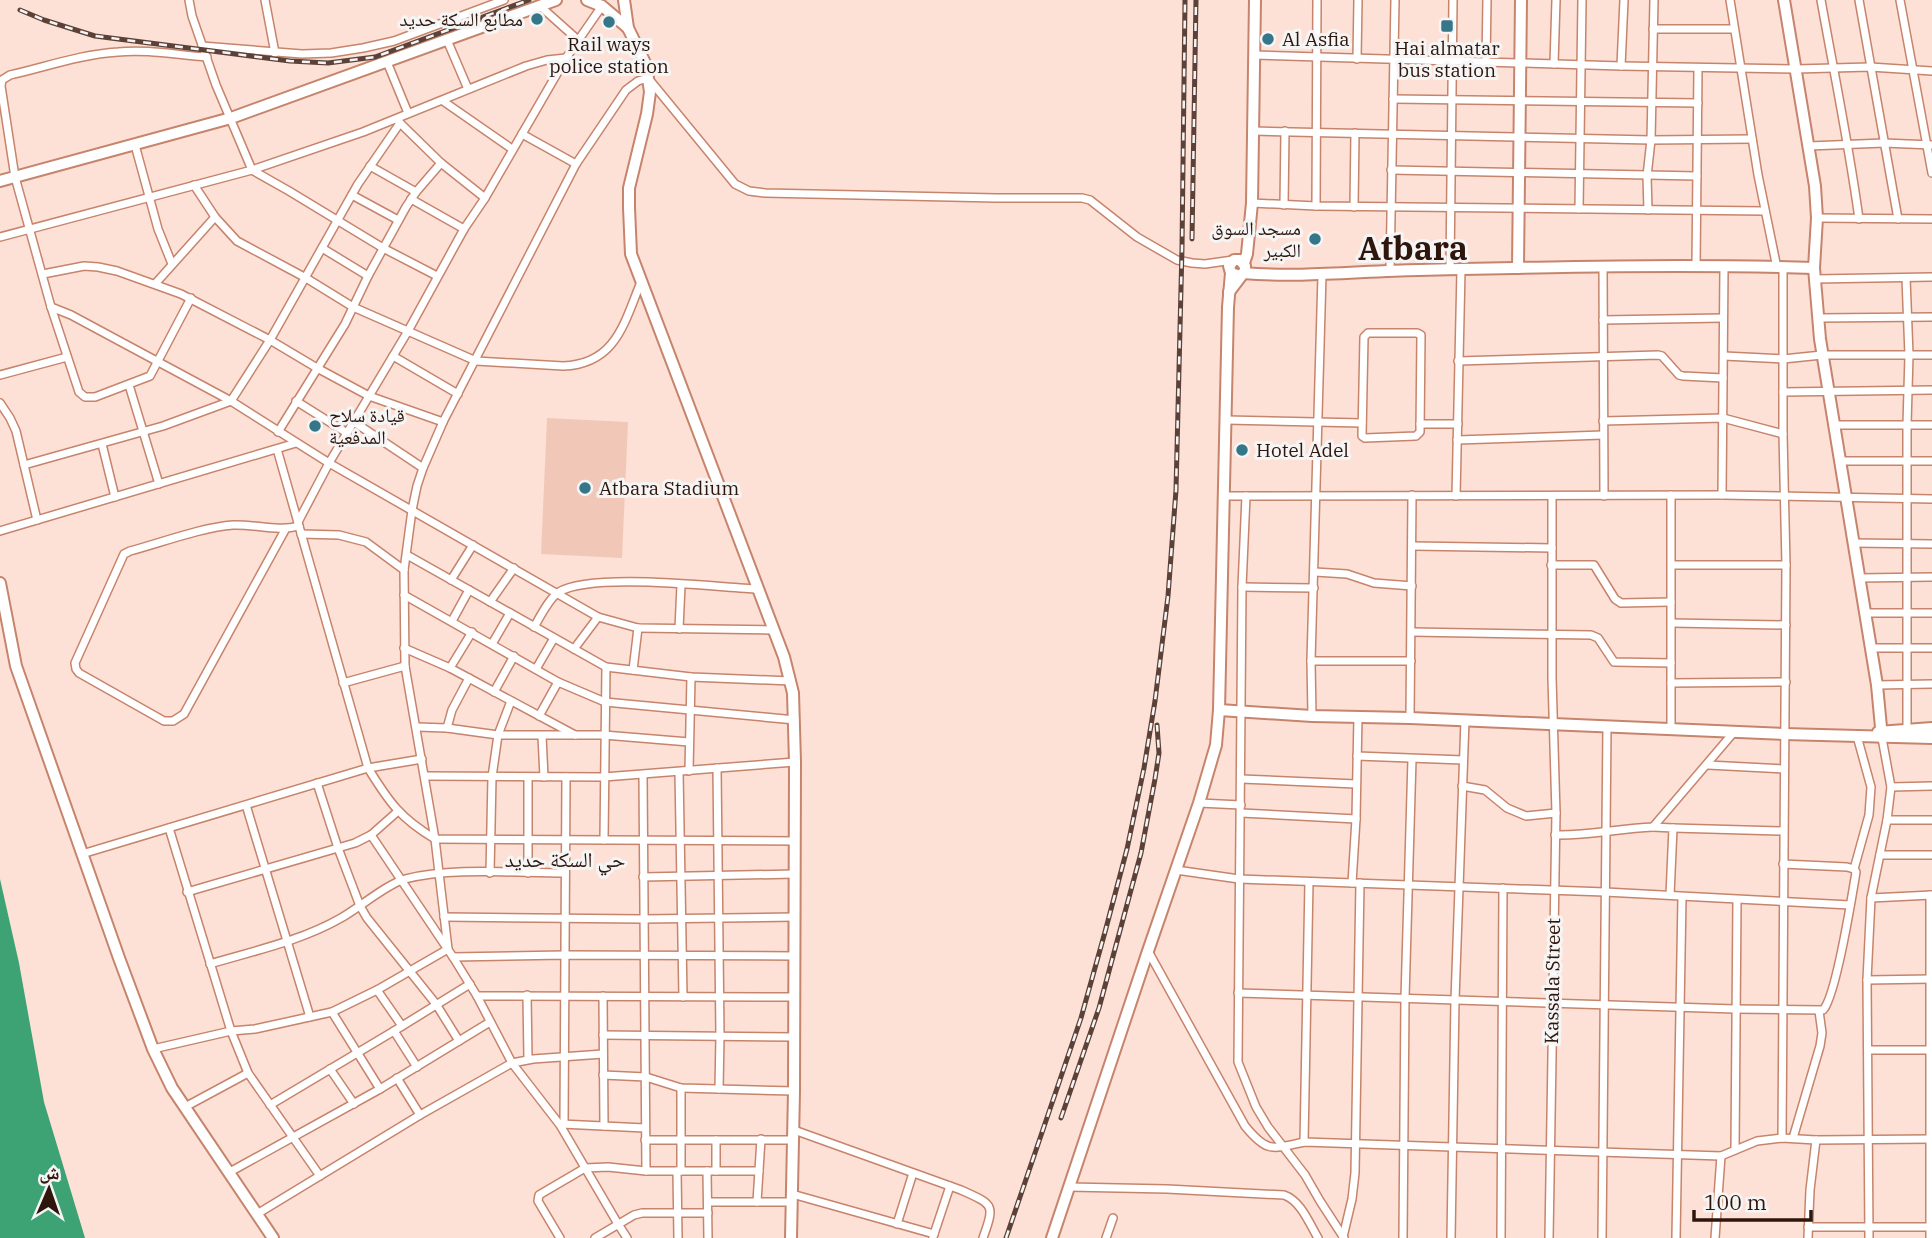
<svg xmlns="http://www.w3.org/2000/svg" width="1932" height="1238" viewBox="0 0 1932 1238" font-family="'IBM Plex Serif','Noto Naskh Arabic',serif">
  <rect width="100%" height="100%" fill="#fee1d6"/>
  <polygon fill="#f1c7b8" points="547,418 628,422 622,558 541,554"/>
  <polygon fill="#3da274" points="0,879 19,963 44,1102 85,1238 0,1238"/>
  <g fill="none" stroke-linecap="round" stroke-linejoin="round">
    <g stroke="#c6846c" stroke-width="10">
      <g id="street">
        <polyline points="189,0 192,16 216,85 252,170 289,191 383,248 437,276"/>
        <polyline points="265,0 275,53"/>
        <polyline points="1730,0 1758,175 1777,268"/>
        <path d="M1821,0C1834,73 1849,145 1859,219"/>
        <polyline points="1859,0 1898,219"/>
        <polyline points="1900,0 1932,173"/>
        <polyline points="540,6 578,40"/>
        <polyline points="1653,29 1734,29"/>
        <polyline points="447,40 468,89"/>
        <polyline points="202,46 302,54 331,53 363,48 394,41 504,0"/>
        <polyline points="1254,55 1621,66 1796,69 1870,67 1932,71"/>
        <polyline points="1357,59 1358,0"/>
        <polyline points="387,62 408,113"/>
        <polyline points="1486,62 1487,0"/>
        <polyline points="1554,64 1556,0"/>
        <polyline points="1621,66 1624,0"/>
        <polyline points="1393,99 1698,103"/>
        <polyline points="443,101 512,149"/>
        <polyline points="399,122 441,163 485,198"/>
        <polyline points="1253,131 1651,140 1752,139"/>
        <polyline points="522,134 576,164"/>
        <polyline points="135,145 158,229 172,264"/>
        <polyline points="1809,146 1884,143 1932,145"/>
        <polyline points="370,166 416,192"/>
        <polyline points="1391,170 1697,176"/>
        <path d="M194,185L215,217L237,241L306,278L353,307L476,361L563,366C616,364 624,323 641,282"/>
        <polyline points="352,195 398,220"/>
        <polyline points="411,199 464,229"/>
        <polyline points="1252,203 1316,206 1764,211"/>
        <polyline points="1284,205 1285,131"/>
        <polyline points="1316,206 1317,0"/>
        <polyline points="1354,207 1355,133"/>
        <polyline points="1579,209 1582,0"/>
        <polyline points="1648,210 1647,176 1651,140 1654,0"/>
        <polyline points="1817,218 1932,219"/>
        <polyline points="0,237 252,170 363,132 526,66 547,60 566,58"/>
        <polyline points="322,248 368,276"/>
        <polyline points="1603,267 1604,496"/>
        <polyline points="1696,267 1698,68"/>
        <polyline points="1450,270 1453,0"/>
        <polyline points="1390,271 1395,0"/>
        <polyline points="43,274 84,266 98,267 117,271 181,294 270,340 317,368 369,396 443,422"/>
        <polyline points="1906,278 1909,355 1907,425 1907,732"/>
        <polyline points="1815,279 1932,277"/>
        <polyline points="155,284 215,217"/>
        <path d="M191,298L150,376L95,397H85L79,392L51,307L15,177L1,86L2,80L10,75C45,67 82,54 118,52C147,49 177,55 207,57"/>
        <polyline points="51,307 71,315 231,401 329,463 598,617 638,628 773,630"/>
        <polyline points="1818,318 1932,317"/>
        <polyline points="1603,320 1723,318"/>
        <polygon points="1368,333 1417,333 1421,335 1420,432 1416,436 1365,438 1362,436 1364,337"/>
        <polyline points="393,356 458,394"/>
        <polyline points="1724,356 1783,359 1822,355 1932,355"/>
        <polyline points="1458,361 1658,355 1662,356 1679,375 1683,376 1723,378"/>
        <polyline points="0,375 67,357"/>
        <polyline points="129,385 159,484"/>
        <polyline points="1783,392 1932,390"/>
        <polyline points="296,401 347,433"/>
        <polyline points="0,403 10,418 16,431 37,520"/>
        <polyline points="1226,420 1362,423"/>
        <polyline points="1603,421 1723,418 1783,434"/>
        <polyline points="354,422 423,468"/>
        <polyline points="1420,424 1458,424"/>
        <polyline points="1834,425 1932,425"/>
        <polyline points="278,432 345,324 368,276 406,207 416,192 441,163"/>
        <polyline points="1457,440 1603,435"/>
        <polyline points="102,444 115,497"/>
        <path d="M277,449L368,768C389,802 400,818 435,839L795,841"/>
        <polyline points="1840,461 1932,461"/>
        <polyline points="24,465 163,426 231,401 270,340 358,184 400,123"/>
        <polyline points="1671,495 1671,729"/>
        <polyline points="1722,495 1724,267"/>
        <polyline points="1224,496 1722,495 1932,499"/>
        <polyline points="1246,496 1242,587 1238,1062 1256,1107 1268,1127 1305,1175 1320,1201 1344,1238"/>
        <polyline points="1456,496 1461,270"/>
        <polyline points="298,522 329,463 408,331 464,229 485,198 566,58 602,6"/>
        <path d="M285,530L184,714L173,721H164L79,673L76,669L75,663L124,554L130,551C160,543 203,527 233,525C255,524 278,532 299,526"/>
        <polyline points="0,531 296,443"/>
        <polyline points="301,534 339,535 366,542 404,570"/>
        <polyline points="1853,543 1932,544"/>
        <polyline points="1412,546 1552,548"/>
        <polyline points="407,555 606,667 691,677 791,681"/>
        <polyline points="1551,565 1594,565 1615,599 1621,603 1671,602"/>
        <polyline points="1672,565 1786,565"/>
        <polyline points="1315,572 1347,574 1374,583 1412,586"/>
        <polyline points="1859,578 1932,577"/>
        <polyline points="451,580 473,545"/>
        <polyline points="1242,587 1314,588"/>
        <polyline points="404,595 558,682 605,702 795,720"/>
        <polyline points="490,602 514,568"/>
        <polyline points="1865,613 1932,613"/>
        <polyline points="452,621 469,590"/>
        <polyline points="1672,623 1786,625"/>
        <path d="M534,627C540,617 550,597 559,592C592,572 714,587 757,589"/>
        <polyline points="679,629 681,585"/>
        <polyline points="1412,632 1591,635 1598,638 1614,662 1671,663"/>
        <polyline points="492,644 510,613"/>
        <polyline points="404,648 450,668 575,735"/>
        <polyline points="1871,648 1932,648"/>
        <polyline points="574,649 598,617"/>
        <polyline points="1311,661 1411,661"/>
        <polyline points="450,668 472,632"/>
        <polyline points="536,669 554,638"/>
        <polyline points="633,670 638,628"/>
        <polyline points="343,683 405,666"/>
        <polyline points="1671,683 1786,682"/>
        <polyline points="1877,685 1932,684"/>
        <polyline points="494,692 514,656"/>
        <polyline points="539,716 558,682"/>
        <polyline points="1312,716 1311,661 1322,275"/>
        <polyline points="1410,718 1412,495"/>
        <polyline points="417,727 447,728 498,735 604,735 689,742"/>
        <polyline points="447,728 452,710 469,678"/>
        <polyline points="542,736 544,777"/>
        <polyline points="1357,756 1463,760"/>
        <polyline points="1708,765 1784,769"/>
        <polyline points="717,768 720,1036 719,1089"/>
        <polyline points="689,771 691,677"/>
        <polyline points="679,772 683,997"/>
        <polyline points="643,775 646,1171"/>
        <polyline points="425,776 604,777 795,762"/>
        <polyline points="1241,779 1356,784"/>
        <polyline points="317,783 338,848 360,906 367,918 436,1004 459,1041"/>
        <polyline points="1462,786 1485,790 1507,808 1526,816 1556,813"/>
        <polyline points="1891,787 1932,786"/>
        <polyline points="1199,803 1241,805"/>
        <polyline points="246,805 310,1017"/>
        <polyline points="1241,813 1356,819"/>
        <polyline points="1887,820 1932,820"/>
        <polyline points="1653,827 1673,828 1670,895"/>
        <polyline points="1673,828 1783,831"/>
        <polyline points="371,835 453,957 477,996 512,1063 560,1125 618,1224 627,1238"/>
        <path d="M1555,835C1589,836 1620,828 1653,827L1734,732"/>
        <polyline points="604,840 606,667"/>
        <polyline points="82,854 368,768 422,759"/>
        <polyline points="1880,855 1932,855"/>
        <polyline points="1783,864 1847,867 1854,869"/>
        <polyline points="1176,870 1239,879 1605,892 1850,905"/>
        <polyline points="490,873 492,777 498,735 511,701"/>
        <polyline points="528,873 528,777"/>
        <polyline points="643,877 795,874"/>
        <polyline points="1352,883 1356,819 1358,716"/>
        <polyline points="187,892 355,843 371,835 397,812"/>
        <polyline points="1930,895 1930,1238"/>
        <polyline points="1871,898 1932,895"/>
        <polyline points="444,917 643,919 795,917"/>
        <path d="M1148,951L1245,1126C1267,1153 1272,1149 1304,1142L1721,1156L1757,1141L1782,1138L1816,1140L1932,1139"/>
        <polyline points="453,957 564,955 795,956"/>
        <path d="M210,964C253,951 301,941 341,918C359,908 387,884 405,879C452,867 515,873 565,873"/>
        <polyline points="1867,980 1932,979"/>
        <polyline points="377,990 402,1026"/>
        <path d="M1238,993L1735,1009L1823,1010C1836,997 1852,896 1856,872L1854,869L1869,815L1871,787L1857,736"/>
        <polyline points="527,995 528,1059"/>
        <polyline points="477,996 795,997"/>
        <polyline points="603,996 604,1126"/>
        <polyline points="332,1012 380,1089"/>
        <polyline points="603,1035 794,1037"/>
        <polyline points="153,1049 231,1031 169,828"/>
        <polyline points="1869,1050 1931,1050"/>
        <polyline points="417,1067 394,1031 470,984"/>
        <polyline points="330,1069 354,1104"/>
        <polyline points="603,1075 646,1077 681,1088 794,1091"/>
        <polyline points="397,1078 420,1115"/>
        <polyline points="270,1105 394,1031"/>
        <polyline points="185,1107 248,1073"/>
        <polyline points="561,1124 645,1128"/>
        <polyline points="564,1124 566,777"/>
        <path d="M794,1130L961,1190C994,1205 995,1204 983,1238"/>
        <polyline points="1782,1138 1786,565 1783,434 1783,267"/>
        <polyline points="1793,1138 1820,1046 1822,1033 1819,1011"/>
        <polyline points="645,1140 794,1140"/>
        <polyline points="1304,1142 1309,882"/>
        <polyline points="1735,1150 1737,900"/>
        <polyline points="677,1171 678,1238"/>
        <polyline points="681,1171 681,1088"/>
        <polyline points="707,1171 708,1238"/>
        <polyline points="716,1171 716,1140"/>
        <polyline points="228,1173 380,1089 490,1022"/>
        <polyline points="320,1176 248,1073 231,1031 255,1029 332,1012 377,990 448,949 435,839 405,666 404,570 412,510 417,486 423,468 443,422 576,164 626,90 638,81 648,78 735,184 749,191 765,193 996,198 1082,198 1090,200 1137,237 1177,260 1192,263 1205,264 1233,260"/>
        <path d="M1069,1187L1167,1189L1284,1195C1301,1201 1309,1223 1318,1238"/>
        <polyline points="792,1194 934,1234"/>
        <polyline points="708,1202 792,1202"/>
        <polyline points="757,1202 761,1139"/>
        <polyline points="257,1214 420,1115 512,1063 533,1059 603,1054"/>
        <polyline points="897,1224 913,1173"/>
        <polyline points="1808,1227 1932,1227"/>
        <polyline points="933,1237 950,1186"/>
        <polyline points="1343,1237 1352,1199 1355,1173 1360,883"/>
        <polyline points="560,1238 538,1201 539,1195 585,1168 608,1167 646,1171 759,1171"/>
        <polyline points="595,1238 634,1215 642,1213 708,1213"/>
        <polyline points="1106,1238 1113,1218"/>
        <polyline points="1403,1238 1405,998 1412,759"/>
        <polyline points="1451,1238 1455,1000 1465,720"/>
        <polyline points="1501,1238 1503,888"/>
        <polyline points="1549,1238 1556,813 1552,678 1552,496"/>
        <polyline points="1602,1238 1607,727"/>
        <polyline points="1676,1238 1682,897"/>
        <polyline points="1715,1238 1721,1156"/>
        <polyline points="1808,1238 1810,1190 1816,1140"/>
        <polyline points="1869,1238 1867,980 1871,898 1887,820 1891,787 1882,738"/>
      </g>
    </g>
    <g stroke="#c6846c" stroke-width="14">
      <g id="secondary">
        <polyline points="587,0 602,6 628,28"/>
        <polyline points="624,0 628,28 646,65 650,92 647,114 629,188 629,208 631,254 784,657 793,693 795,762 794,1091 791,1238"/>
        <polyline points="1784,0 1815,186 1817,218 1814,268 1820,339 1877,685 1882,738"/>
        <polyline points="0,181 231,118 556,0"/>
        <polyline points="1244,263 1247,254 1252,203 1255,0"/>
        <polyline points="1518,268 1521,0"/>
        <path d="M1243,273C1302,278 1360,271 1419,270C1551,267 1683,264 1814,268"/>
        <polyline points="1229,292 1245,271 1245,266 1240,260 1234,260 1229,266 1231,273 1237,275"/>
        <polyline points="0,583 16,666 119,958 153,1049 172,1088 273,1238"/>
        <polyline points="1219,710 1312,716 1410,718 1784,734 1932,738"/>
        <polyline points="1878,732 1932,728"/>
        <polyline points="1052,1238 1148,951 1199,803 1216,745 1219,710 1228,307 1231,273"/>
      </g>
    </g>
    <use href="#street" stroke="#fff" stroke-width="7"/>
    <use href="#secondary" stroke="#fff" stroke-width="10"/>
    <g stroke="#5b4137" stroke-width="5">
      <g id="rail">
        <polyline points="20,10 44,20 95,36 290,61 328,63 375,57 529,0"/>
        <polyline points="1192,239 1196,0"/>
        <polyline points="1061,1118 1099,1008 1141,853 1155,779 1159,753 1157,725"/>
        <polyline points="1006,1238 1081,1018 1105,932 1127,849 1144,768 1155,701 1168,596 1176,490 1182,248 1185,0"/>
      </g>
    </g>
    <use href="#rail" stroke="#f5f5f5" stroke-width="2.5" stroke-dasharray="8" stroke-linecap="butt"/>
  </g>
  <g fill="#357689" stroke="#f5f5f5" stroke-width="2.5">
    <circle cx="537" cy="19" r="7"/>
    <circle cx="609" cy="22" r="7"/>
    <rect x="1440" y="19" width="14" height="14" rx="3.5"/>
    <circle cx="1268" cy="39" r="7"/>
    <circle cx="1315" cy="239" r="7"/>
    <circle cx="315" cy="426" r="7"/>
    <circle cx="1242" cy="450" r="7"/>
    <circle cx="585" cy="488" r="7"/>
  </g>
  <g text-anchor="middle" stroke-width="6" stroke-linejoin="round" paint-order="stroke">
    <g font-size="19" fill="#2f160d" stroke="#f5f5f5" text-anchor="start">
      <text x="523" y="26" text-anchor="end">مطابع السكة حديد</text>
      <text x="1282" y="46">Al Asfia</text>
      <text x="609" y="51" text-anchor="middle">Rail ways<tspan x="609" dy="22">police station</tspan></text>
      <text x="1447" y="55" text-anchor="middle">Hai almatar<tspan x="1447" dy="22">bus station</tspan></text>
      <text x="1301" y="235" text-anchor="end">مسجد السوق<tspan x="1301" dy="22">الكبير</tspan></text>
      <text x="329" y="422">قيادة سلاح<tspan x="329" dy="22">المدفعية</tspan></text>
      <text x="1256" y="457">Hotel Adel</text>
      <text x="599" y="495">Atbara Stadium</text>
    </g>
    <g font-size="19" fill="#2f160d" stroke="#f5f5f5">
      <text transform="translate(1552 981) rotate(-89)" y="7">Kassala Street</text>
    </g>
    <g font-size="21" fill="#2f160d" stroke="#f5f5f5">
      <text x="565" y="867">حي السكة حديد</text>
    </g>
    <g font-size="33" font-weight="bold" fill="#2f160d" stroke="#f5f5f5">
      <text x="1413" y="260">Atbara</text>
    </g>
  </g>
  <g transform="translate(49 1189) rotate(2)" stroke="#f5f5f5" stroke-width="5" paint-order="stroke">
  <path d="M0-5L12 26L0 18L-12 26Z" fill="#2f160d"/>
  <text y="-10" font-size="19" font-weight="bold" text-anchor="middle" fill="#2f160d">ش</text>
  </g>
  <path d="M1694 1210v10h117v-10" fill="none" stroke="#2f160d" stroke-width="3.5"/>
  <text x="1704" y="1210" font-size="21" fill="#2f160d" stroke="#f5f5f5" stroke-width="5" paint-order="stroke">100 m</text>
</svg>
